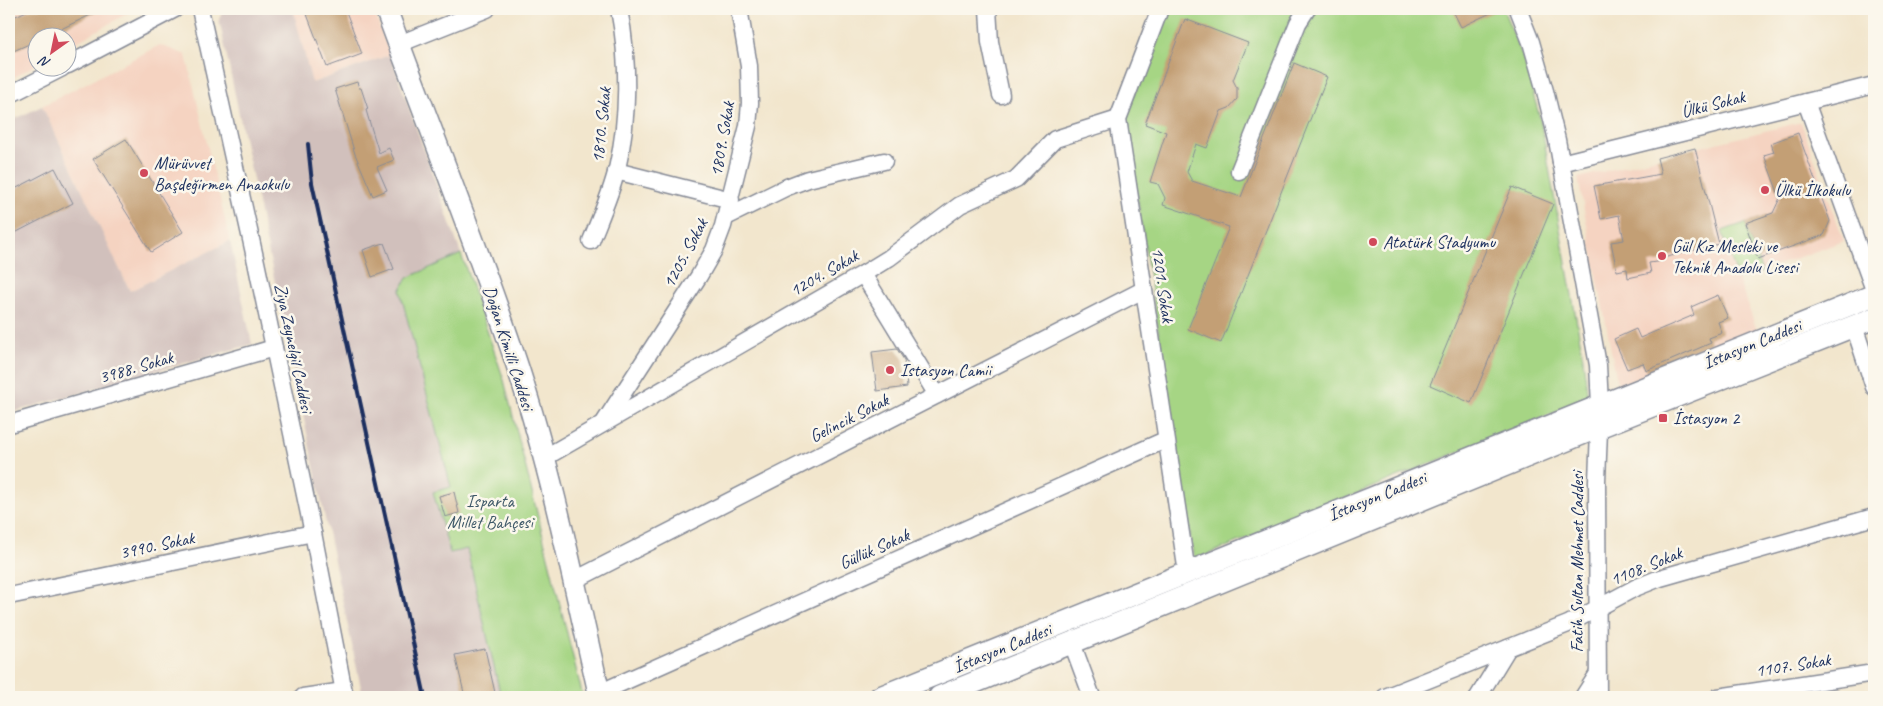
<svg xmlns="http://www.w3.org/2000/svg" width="1883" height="706" viewBox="0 0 1883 706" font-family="Caveat,sans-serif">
  <rect width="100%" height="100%" fill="#fbf7ec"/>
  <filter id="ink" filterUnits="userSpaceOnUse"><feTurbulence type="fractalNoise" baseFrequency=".02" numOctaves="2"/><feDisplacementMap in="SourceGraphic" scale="10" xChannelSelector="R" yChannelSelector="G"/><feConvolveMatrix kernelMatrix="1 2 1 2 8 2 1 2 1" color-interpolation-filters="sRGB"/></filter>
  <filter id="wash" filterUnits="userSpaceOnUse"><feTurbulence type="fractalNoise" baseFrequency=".0096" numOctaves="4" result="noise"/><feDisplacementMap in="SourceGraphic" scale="20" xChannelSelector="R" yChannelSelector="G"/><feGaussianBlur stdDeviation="1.12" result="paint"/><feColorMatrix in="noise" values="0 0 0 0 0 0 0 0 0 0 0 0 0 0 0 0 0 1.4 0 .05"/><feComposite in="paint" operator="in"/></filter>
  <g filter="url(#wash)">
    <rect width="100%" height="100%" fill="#f2e6cd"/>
    <g fill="#f5d3c1">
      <polygon points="9,9 135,9 68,47 68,38 38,38 37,64 9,80"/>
      <polygon points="293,9 373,9 390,55 311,83"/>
      <polygon points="160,45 186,55 230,241 130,291 42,106"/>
      <polygon points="1801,122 1844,241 1738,279 1758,333 1618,386 1578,178"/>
    </g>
    <g fill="#d1c0bc">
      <polygon points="224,9 293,9 312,83 390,55 461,254 407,278 400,291 451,487 433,492 450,552 467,549 501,697 363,697 219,19"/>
      <polygon points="42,106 130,291 230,241 252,344 9,413 9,122"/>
    </g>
    <g fill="#a6d584" stroke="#608271">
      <polygon points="1166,9 1503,9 1522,55 1540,118 1582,351 1588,399 1194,560 1125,119"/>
      <polygon points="1745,223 1762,272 1738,279 1722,231"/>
      <polygon points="461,254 504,380 583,697 501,697 467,549 450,553 433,492 451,487 400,291 407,278"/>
    </g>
    <g id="blocks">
      <g fill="#c39f75">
        <polygon points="31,9 103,9 42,38 38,38 38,40 9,53 9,19"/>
        <polygon points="305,9 345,9 362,54 327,67"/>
        <polygon points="1452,9 1499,9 1461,27"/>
        <polygon points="1185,19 1248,43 1233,80 1237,88 1237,99 1229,108 1221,111 1207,148 1196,144 1187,172 1192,181 1241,197 1294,63 1327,77 1221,343 1188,329 1229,227 1163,205 1165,198 1158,184 1150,182 1166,132 1145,124"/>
        <polygon points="357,82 359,88 361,88 368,109 366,110 368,117 379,153 389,148 394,160 377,167 387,190 373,196 355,154 335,89"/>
        <polygon points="1798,133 1830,221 1824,235 1758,259 1745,223 1773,213 1780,198 1764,155 1774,152 1771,143"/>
        <polygon points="126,139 183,232 151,252 93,159"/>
        <polygon points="1695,148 1719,244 1663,258 1663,261 1649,263 1651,273 1628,278 1627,269 1617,271 1611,242 1624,240 1619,215 1601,219 1594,186 1661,174 1657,158"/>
        <polygon points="55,168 73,203 13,234 9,226 9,192"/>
        <polygon points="1512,187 1553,204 1471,403 1430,385"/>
        <polygon points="384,243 394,269 372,277 363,250"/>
        <polygon points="1718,295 1728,318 1718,322 1722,333 1709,338 1711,343 1646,371 1643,363 1627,369 1614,339 1636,329 1640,338 1694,315 1691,307"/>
        <polygon points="897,349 904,360 907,387 877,391 872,352"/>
        <polygon points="454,492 459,513 445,517 439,496"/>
        <polygon points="485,649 496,697 465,697 455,655"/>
      </g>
    </g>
  </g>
  <g filter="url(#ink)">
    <use href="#blocks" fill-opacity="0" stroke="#868a96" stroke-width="1"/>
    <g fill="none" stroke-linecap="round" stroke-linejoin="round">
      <g stroke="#868a96" stroke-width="19">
        <g id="minor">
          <polyline points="200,9 256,262 313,533 345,697"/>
          <polyline points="988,9 990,42 1001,95"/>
          <polyline points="1160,9 1118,119 1187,573"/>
          <polyline points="1518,9 1531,42 1545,91 1557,140 1598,365 1600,405 1597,481 1598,697"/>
          <polyline points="399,44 487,9"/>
          <polyline points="68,65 175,9"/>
          <polyline points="9,95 62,68"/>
          <polyline points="1806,102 1874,290"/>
          <polyline points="1561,163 1874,85"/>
          <polyline points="616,171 731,200"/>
          <polyline points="1239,171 1298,23 1307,9"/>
          <polyline points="726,217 787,187 808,179 884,161"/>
          <path d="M591,241C600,218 611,194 617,169C629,118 629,60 619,9"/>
          <polyline points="863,274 937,395"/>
          <polyline points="1854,326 1874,387"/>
          <polyline points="605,421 699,276 714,250 723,226 748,126 750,103 749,66 739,9"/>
          <polyline points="9,424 274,348"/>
          <polyline points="544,458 863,274 889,258 960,205 1016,179 1055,139 1118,119"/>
          <polyline points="573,581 1143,290"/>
          <polyline points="9,596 313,533"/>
          <polyline points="1072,643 1092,697"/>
          <polyline points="599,693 1165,440"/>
          <polyline points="303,697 344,691"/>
          <polyline points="1385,697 1568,624 1635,588 1660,578 1874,517"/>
          <polyline points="1478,697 1508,648"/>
          <polyline points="1583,697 1597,675"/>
          <polyline points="1718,697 1874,673"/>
        </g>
      </g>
      <g stroke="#868a96" stroke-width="24">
        <g id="major">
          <path d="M386,9C430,130 479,249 519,371C553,477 575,588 600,697"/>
          <polyline points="880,697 1874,295"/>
          <polyline points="939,697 1599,427 1874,318"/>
        </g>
      </g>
      <use href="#minor" stroke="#fff" stroke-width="16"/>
      <use href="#major" stroke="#fff" stroke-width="21"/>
      <polyline stroke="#1b2f5e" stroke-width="4" points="308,144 312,183 425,697"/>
    </g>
  </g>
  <g fill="#d1495b" stroke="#fbf7ec" stroke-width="2">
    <circle cx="144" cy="173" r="5"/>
    <circle cx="1765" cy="190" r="5"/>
    <circle cx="1373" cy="242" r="5"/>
    <circle cx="1662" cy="256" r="5"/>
    <circle cx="890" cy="370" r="5"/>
    <rect x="1658" y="413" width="10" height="10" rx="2.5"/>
  </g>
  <g text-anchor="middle" stroke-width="5" stroke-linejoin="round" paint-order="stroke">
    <g font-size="18" fill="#1b2f5e" stroke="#fbf7ec">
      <text transform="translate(1713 104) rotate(-14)" y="6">Ülkü Sokak</text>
      <text transform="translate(601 125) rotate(-84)" y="6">1810. Sokak</text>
      <text transform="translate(722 139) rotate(-80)" y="6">1809. Sokak</text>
      <text transform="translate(685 253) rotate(-62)" y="6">1205. Sokak</text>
      <text transform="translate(824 273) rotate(-30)" y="6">1204. Sokak</text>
      <text transform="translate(1163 285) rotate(82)" y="6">1201. Sokak</text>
      <text transform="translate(1752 344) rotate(-22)" y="6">İstasyon Caddesi</text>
      <text transform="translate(294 348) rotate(78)" y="6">Ziya Zeynelgil Caddesi</text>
      <text transform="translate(509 348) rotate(72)" y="6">Doğan Kimilli Caddesi</text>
      <text transform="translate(136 367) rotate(-16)" y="6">3988. Sokak</text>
      <text transform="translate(849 418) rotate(-27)" y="6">Gelincik Sokak</text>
      <text transform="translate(1377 496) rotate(-22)" y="6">İstasyon Caddesi</text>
      <text transform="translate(157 545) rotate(-12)" y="6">3990. Sokak</text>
      <text transform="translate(874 549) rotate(-24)" y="6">Güllük Sokak</text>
      <text transform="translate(1577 562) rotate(-90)" y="6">Fatih Sultan Mehmet Caddesi</text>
      <text transform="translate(1646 566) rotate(-22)" y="6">1108. Sokak</text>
      <text transform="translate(1002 648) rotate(-22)" y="6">İstasyon Caddesi</text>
      <text transform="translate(1793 665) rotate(-9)" y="6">1107. Sokak</text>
    </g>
    <g font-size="18" fill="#1b2f5e" stroke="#fbf7ec" text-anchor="start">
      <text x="154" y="169">Mürüvvet<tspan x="154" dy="21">Başdeğirmen Anaokulu</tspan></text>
      <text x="1775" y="196">Ülkü İlkokulu</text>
      <text x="1383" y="248">Atatürk Stadyumu</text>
      <text x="1672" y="252">Gül Kız Mesleki ve<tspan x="1672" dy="21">Teknik Anadolu Lisesi</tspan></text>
      <text x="900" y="376">Istasyon Camii</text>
      <text x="1673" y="424">İstasyon 2</text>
    </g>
    <g font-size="18" fill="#3e5868" stroke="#fbf7ec">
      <text x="490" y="507">Isparta<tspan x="490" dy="21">Millet Bahçesi</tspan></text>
    </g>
  </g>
  <rect width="1883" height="706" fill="none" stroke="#fbf7ec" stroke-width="30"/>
  <g transform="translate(52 52) rotate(213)"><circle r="24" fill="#fbf7ec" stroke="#a1a7b3"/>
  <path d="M0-4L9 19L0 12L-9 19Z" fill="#d1495b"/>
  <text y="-8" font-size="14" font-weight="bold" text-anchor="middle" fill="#1b2f5e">N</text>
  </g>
</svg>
